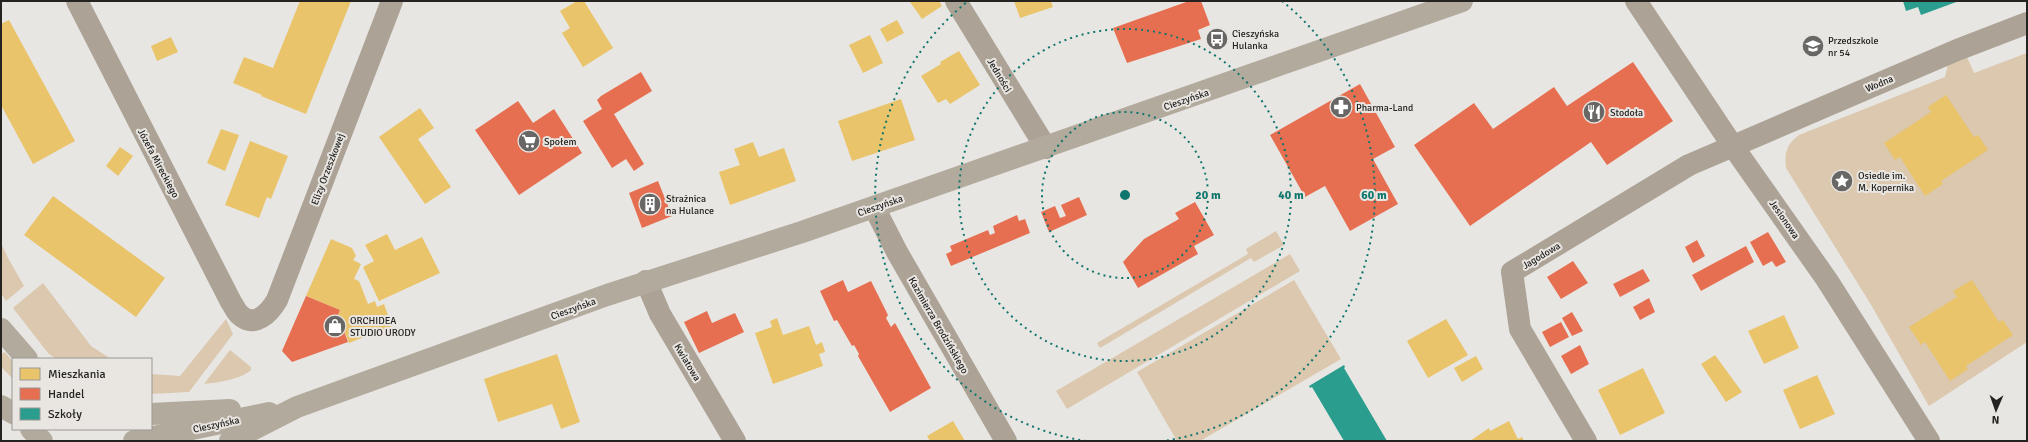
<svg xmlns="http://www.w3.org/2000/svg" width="2028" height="442" viewBox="0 0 2028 442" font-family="Signika,sans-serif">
  <rect width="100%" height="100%" fill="#e8e6e3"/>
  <g fill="#dbc8ae">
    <path d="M2027,53V342L1929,406L1870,303L1786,168C1784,152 1787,144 1799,135L1945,77L1948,64L1967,57L1974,73Z"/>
    <polygon points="1276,231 1284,245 1254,262 1251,258 1100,348 1097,343 1248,254 1246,249"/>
    <polygon points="1,243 8,258 24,286 6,301 1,293"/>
    <polygon points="1290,254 1300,271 1067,409 1056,391"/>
    <polygon points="1294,280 1341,359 1200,441 1177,441 1137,372"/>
    <polygon points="43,283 91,346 111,359 56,359 48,353 13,308"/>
    <polygon points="226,319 233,334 189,392 151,394 151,374 180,376"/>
    <path d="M230,350L251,367V370C239,380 220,382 204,384Z"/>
    <polygon points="5,352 13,362 13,379 1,367 1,354"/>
  </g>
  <g fill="#e9c46a">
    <polygon points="300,1 351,1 306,114 261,96 262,95 233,83 244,57 273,68"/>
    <polygon points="577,1 584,1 613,48 583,67 562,33 570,28 560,11"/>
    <polygon points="912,1 939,1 942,6 922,19 910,2"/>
    <polygon points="1014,1 1051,1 1053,7 1020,18"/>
    <polygon points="9,20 75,141 33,164 1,105 1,24"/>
    <polygon points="897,20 904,33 887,42 880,29"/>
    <polygon points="870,35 883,63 863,73 849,45"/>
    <polygon points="171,37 178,52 157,61 151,46"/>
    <polygon points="959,51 980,85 950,104 946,99 938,103 921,76 941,64 940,62"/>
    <polygon points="1946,95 1974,137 1978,135 1988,150 1941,181 1943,184 1925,196 1900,157 1895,160 1884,143 1931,112 1928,107"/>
    <polygon points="901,99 915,140 852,161 838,121"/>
    <polygon points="420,108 434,128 418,139 451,187 425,204 379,137"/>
    <polygon points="221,129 239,135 225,171 207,163"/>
    <polygon points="250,141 288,156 271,199 267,197 259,218 225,205"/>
    <polygon points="753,142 759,157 784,148 796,181 730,205 719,172 740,165 734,149"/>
    <polygon points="120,147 133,156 118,176 106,166"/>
    <polygon points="53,196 165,278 136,317 24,235"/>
    <polygon points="387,234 395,250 422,237 440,273 379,301 363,267 374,261 365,245"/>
    <polygon points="331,239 352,248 356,256 353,260 361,264 354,279 359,281 368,304 375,301 377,307 384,304 392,326 349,343 338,315 340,310 306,296"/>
    <polygon points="1972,280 1999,322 2003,320 2013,335 1966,366 1968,369 1950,381 1925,342 1921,345 1909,327 1957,297 1953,291"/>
    <polygon points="1784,315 1799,348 1764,364 1748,331"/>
    <polygon points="777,318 783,335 809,326 816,345 822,342 825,352 819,354 823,366 773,384 755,333 772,327 770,321"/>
    <polygon points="1446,319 1468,355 1428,378 1407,341"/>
    <polygon points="557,354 580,422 561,429 552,404 498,422 484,379"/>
    <polygon points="1715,355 1742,392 1726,402 1701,364"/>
    <polygon points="1476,356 1483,369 1462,382 1454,368"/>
    <polygon points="1643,368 1665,413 1620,435 1598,390"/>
    <polygon points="1817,375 1835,414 1800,429 1783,390"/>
    <polygon points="953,421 965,441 930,441 927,436"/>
    <polygon points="1509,421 1518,439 1522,437 1524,441 1470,441 1489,428 1490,431"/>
  </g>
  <g fill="#e76f51">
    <polygon points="1189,1 1201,1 1210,25 1198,30 1201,39 1127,63 1113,28"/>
    <polygon points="1633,62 1673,121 1607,165 1591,142 1470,226 1414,145 1474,103 1493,129 1554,87 1567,106"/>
    <polygon points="641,72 652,91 614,114 644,164 634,171 626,159 612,168 583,121 602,109 597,100 601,96"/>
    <polygon points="1360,84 1395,147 1373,159 1398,204 1350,231 1325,186 1305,197 1270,135"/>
    <polygon points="518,101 533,123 554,109 582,153 519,195 475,130"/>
    <polygon points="658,181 672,216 642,228 629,193"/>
    <polygon points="1079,197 1087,215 1049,232 1041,212 1055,206 1060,218 1066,216 1061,205"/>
    <polygon points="1195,202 1214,235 1194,246 1198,254 1138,288 1123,262 1144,239 1179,219 1175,213"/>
    <polygon points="1017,215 1019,221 1025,219 1030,233 951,266 946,254 952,251 950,246 988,230 990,235 995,233 993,226"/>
    <polygon points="1768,232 1786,262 1776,267 1772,261 1763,266 1750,242"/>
    <polygon points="1697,240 1705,256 1693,263 1685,247"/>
    <polygon points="1746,246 1754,262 1701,291 1692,275"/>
    <polygon points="1573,261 1588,283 1561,299 1547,277"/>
    <polygon points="1643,269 1650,281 1620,297 1613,284"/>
    <polygon points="843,280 848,292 871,281 888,315 886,318 891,327 895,323 931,388 890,412 858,356 859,354 854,345 852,346 837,320 834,321 820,291"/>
    <polygon points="306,296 340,310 338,315 348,342 292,362 282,351"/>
    <polygon points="1649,298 1655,312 1640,320 1633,307"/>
    <polygon points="707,311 712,323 735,313 744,332 699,353 684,322"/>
    <polygon points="1572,312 1583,331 1572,336 1562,318"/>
    <polygon points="1561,322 1569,337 1550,347 1542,332"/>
    <polygon points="1580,345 1589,364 1571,374 1561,356"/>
  </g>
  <g fill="#2a9d8f">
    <polygon points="1903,1 1959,1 1921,15 1918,7 1906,11"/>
    <polygon points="1344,365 1345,367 1344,368 1387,441 1344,441 1312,387 1310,388 1309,386"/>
  </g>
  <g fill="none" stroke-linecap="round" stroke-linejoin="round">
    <g stroke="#aca396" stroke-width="22">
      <path d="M77,1L231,302C234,306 236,312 240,315C255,329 270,312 277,300L392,1"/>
      <polyline points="956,1 1046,148"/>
      <polyline points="1636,1 1732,145 1827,280 1929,441"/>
      <polyline points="874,207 897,252 1006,441"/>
      <polyline points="646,281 660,314 735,441"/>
      <polyline points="1586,441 1520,329 1512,272 1689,165 1957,50 2027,23"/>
    </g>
    <g stroke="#b2aa9d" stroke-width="22">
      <polyline points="1,329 27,359"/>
      <polyline points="1,406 13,413"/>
      <polyline points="151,414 230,410"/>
      <polyline points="31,429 42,441"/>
      <polyline points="134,441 269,413"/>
      <polyline points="230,441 297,407 607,295 802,232 1462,1"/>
    </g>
  </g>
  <g fill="none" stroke="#0f766e" stroke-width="2" stroke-dasharray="2 4">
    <circle cx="1125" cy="195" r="83"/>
    <circle cx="1125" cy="195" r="166"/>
    <path d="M1086 441A249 249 0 0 1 968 1M1282 1A249 249 0 0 1 1164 441"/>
  </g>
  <defs>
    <g id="bus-disc" transform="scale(1.15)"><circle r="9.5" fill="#696765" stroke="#e9e6e2"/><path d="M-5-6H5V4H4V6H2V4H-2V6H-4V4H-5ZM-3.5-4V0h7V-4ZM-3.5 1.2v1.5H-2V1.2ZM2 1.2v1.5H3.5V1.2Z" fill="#fff"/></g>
    <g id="school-disc" transform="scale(1.15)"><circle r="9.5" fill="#696765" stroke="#e9e6e2"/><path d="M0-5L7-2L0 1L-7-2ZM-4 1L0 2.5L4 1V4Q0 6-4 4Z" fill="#fff"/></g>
    <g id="pharmacy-disc" transform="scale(1.15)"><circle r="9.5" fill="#696765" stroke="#e9e6e2"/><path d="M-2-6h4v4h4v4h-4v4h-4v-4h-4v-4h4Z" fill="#fff"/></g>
    <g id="restaurant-disc" transform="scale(1.15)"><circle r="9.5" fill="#696765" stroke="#e9e6e2"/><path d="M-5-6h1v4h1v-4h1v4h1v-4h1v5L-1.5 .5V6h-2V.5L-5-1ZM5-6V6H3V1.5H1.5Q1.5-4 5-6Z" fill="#fff"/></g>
    <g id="supermarket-disc" transform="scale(1.15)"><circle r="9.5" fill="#696765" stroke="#e9e6e2"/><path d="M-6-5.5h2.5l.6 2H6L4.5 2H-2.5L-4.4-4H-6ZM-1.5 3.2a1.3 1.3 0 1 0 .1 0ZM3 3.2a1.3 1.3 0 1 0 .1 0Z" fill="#fff"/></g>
    <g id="sight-disc" transform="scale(1.15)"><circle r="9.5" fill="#696765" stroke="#e9e6e2"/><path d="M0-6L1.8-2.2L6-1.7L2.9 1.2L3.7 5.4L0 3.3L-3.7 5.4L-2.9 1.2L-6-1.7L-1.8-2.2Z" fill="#fff"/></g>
    <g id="building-disc" transform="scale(1.15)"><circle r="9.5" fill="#696765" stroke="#e9e6e2"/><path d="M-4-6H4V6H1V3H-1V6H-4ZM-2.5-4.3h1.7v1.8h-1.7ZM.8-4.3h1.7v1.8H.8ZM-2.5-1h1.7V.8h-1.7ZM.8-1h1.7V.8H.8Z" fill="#fff"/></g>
    <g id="shop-disc" transform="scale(1.15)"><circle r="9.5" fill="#696765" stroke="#e9e6e2"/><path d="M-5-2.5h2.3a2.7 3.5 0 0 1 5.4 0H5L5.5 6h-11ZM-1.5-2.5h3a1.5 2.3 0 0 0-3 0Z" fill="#fff"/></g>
  </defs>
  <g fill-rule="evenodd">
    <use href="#bus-disc" x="1217" y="39"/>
    <use href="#school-disc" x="1813" y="46"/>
    <use href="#pharmacy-disc" x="1341" y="107"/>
    <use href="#restaurant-disc" x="1594" y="112"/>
    <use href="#supermarket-disc" x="529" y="141"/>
    <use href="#sight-disc" x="1842" y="181"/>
    <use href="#building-disc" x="650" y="204"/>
    <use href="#shop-disc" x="335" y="326"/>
  </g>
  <g text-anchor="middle" stroke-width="4" stroke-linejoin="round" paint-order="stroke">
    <g font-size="10" fill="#242321" stroke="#e9e6e2" text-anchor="start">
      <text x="1232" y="37">Cieszyńska<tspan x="1232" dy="12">Hulanka</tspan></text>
      <text x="1828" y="44">Przedszkole<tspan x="1828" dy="12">nr 54</tspan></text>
      <text x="1356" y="111">Pharma-Land</text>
      <text x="1610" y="116">Stodoła</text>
      <text x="544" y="145">Społem</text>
      <text x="1858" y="179">Osiedle im.<tspan x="1858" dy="12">M. Kopernika</tspan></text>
      <text x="666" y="202">Strażnica<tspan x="666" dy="12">na Hulance</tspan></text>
      <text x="350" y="324">ORCHIDEA<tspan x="350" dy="12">STUDIO URODY</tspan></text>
    </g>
    <g font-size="10" fill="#242321" stroke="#e9e6e2">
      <text transform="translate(1000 75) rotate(59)" y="4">Jedności</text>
      <text transform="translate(1879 83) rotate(-23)" y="4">Wodna</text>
      <text transform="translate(1186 99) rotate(-19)" y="4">Cieszyńska</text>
      <text transform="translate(159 163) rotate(62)" y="4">Józefa Mireckiego</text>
      <text transform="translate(327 169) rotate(-69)" y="4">Elizy Orzeszkowej</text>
      <text transform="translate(880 205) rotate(-19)" y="4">Cieszyńska</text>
      <text transform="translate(1785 219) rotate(55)" y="4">Jesionowa</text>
      <text transform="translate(1541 255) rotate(-31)" y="4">Jagodowa</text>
      <text transform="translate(573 308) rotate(-20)" y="4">Cieszyńska</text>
      <text transform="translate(939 325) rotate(60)" y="4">Kazimierza Brodzińskiego</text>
      <text transform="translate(688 362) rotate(59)" y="4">Kwiatowa</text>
      <text transform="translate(216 424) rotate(-12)" y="4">Cieszyńska</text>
    </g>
  </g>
  <circle cx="1125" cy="195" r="6" fill="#0f766e" stroke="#e9e6e2" stroke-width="2"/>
  <g font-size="12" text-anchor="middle" font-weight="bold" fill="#0f766e" stroke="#e9e6e2" stroke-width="4" stroke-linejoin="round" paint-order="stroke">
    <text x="1208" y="199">20 m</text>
    <text x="1291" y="199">40 m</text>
    <text x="1374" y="199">60 m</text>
  </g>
  <rect width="2028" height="442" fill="none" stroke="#242321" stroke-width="4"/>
  <rect x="12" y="358" width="140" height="72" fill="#e9e6e2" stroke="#9a9895"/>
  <rect x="20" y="368" width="20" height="12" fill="#e9c46a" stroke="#9a9895"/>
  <text x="48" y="378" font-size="12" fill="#242321">Mieszkania</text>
  <rect x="20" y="388" width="20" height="12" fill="#e76f51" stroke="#9a9895"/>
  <text x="48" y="398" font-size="12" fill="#242321">Handel</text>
  <rect x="20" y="408" width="20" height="12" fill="#2a9d8f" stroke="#9a9895"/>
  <text x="48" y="418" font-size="12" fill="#242321">Szkoły</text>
  <g transform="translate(1996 410) rotate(182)" stroke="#e9e6e2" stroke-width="3" paint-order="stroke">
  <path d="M0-3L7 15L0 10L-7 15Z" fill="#242321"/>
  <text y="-6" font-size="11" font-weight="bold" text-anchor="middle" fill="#242321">N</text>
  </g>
</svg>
